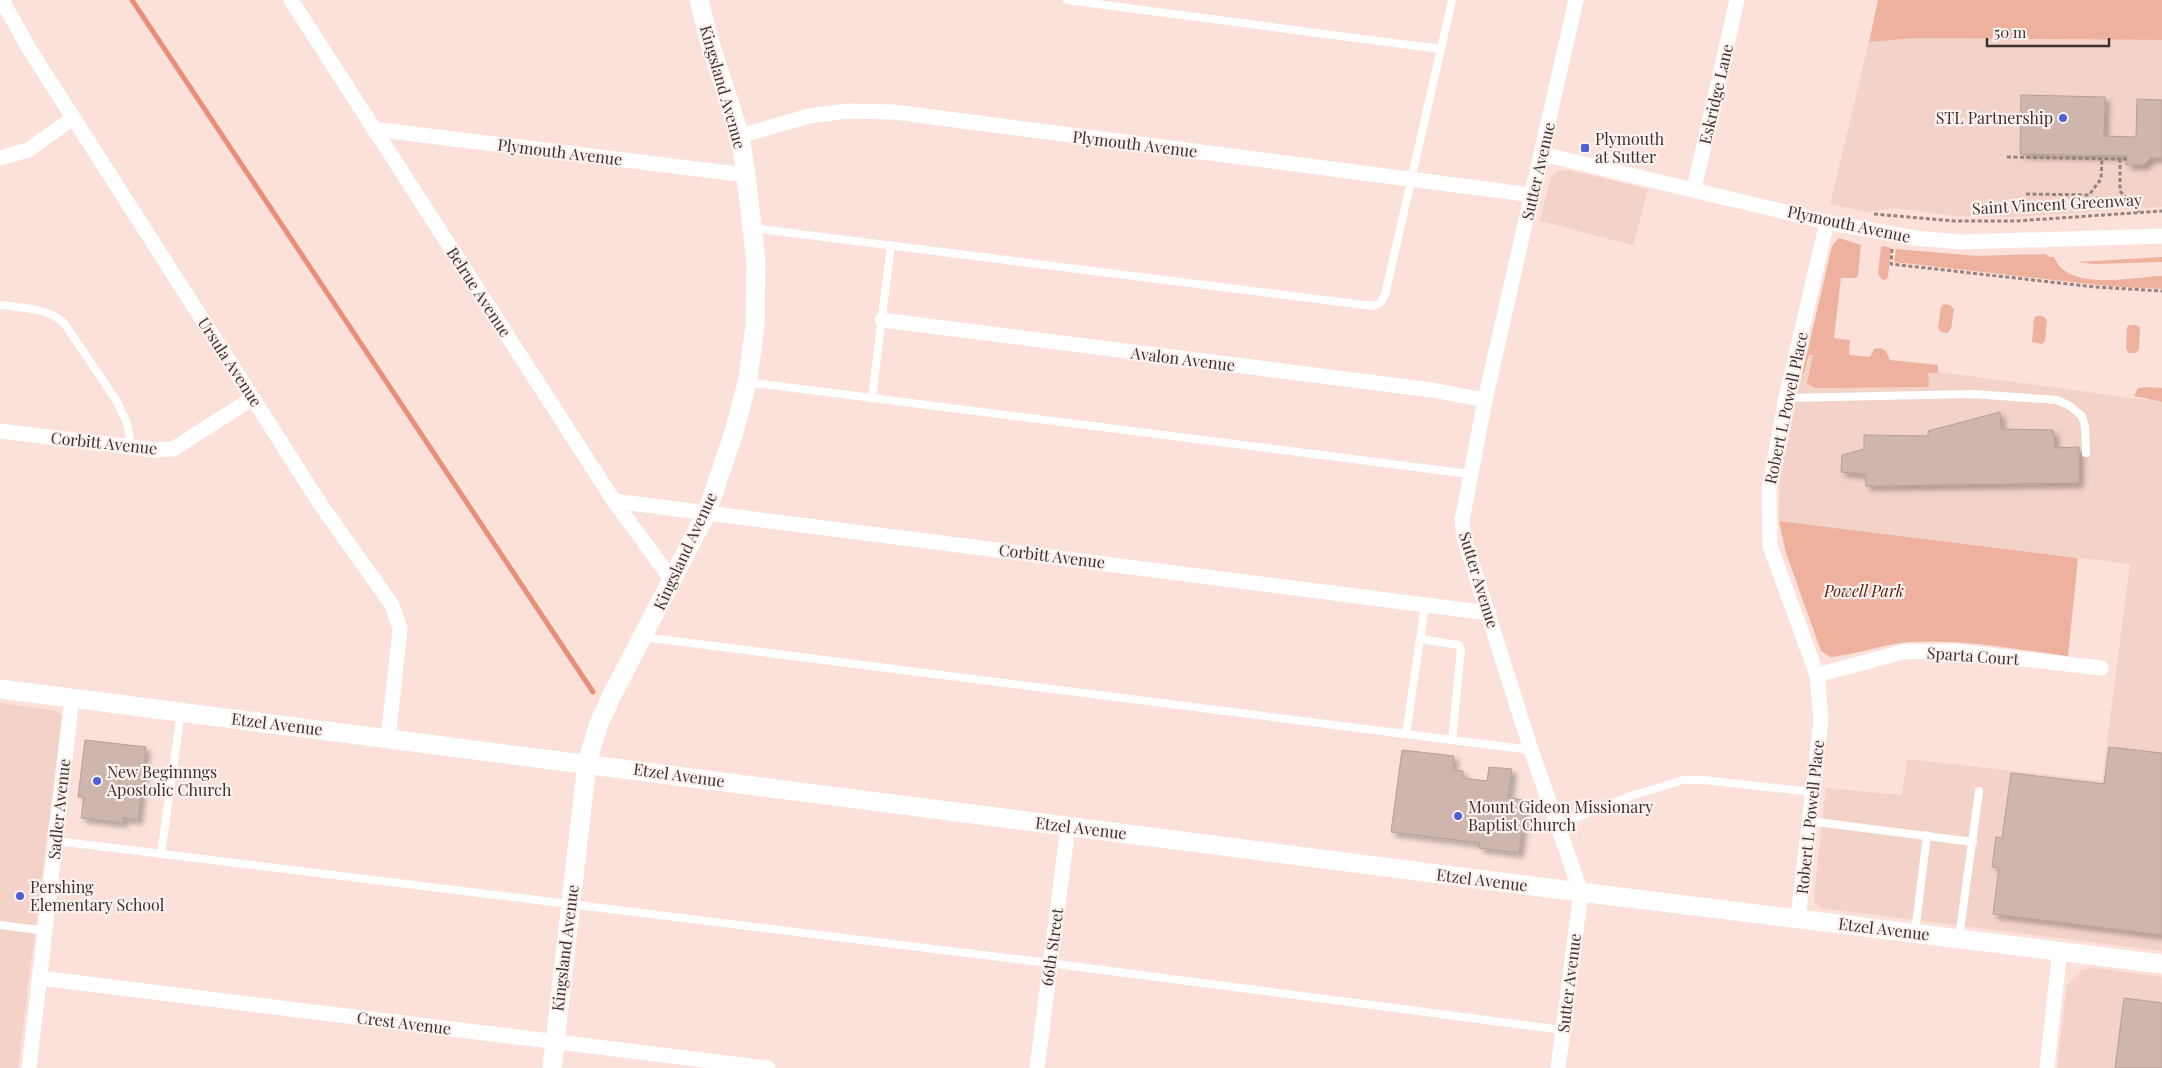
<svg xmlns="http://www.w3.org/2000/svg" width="2162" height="1068" viewBox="0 0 2162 1068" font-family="'Playfair Display',serif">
  <defs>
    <filter id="shadow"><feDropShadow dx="4.5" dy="4.5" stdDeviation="2.5" flood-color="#0004"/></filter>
  </defs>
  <rect width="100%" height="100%" fill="#fbe1da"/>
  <g fill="#f3d2c8">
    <polygon points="1916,38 2162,40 2162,207 2015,217 1956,216 1895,208 1865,212 1830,204 1869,42"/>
    <polygon points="1568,170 1648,189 1633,245 1540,221 1551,177 1558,171"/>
    <polygon points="1806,354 2162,402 2162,951 1821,908 1815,903 1814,895 1826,788 1902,795 1907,759 2102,781 2130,564 1779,521 1780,481"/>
    <polygon points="0,703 56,711 62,715 18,1068 0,1068"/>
    <polygon points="2095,968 2162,977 2162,1068 2057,1068 2067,985 2082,970"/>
  </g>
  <g fill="#eeb19e">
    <polygon points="1878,0 2162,0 2162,40 1916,38 1869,42"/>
    <polygon points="1839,238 1861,245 1858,276 1856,278 1841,278 1834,338 1850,340 1849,355 1870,357 1874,349 1880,348 1886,351 1890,360 1938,365 1938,373 1928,373 1929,386 1926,387 1815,388 1807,383 1813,355 1809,355 1803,376 1803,371 1832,246"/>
    <polygon points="1883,246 1891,248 1888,277 1885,280 1881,279 1878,273 1881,247"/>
    <path d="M1896,249L1977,256L2046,254L2049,257H2054C2068,292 2131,277 2162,276V289L2107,286L1894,262Z"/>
    <polygon points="2162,257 2162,262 2094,264 2077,262"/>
    <polygon points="1944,304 1950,305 1954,309 1951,329 1948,333 1941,332 1938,328 1941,307"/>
    <polygon points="2037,316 2043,316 2047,320 2045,341 2042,344 2032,342 2034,318"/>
    <polygon points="2130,325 2136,325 2140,328 2139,349 2136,353 2129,353 2126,349 2127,327"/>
    <polygon points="2147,387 2162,388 2162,402 2134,396 2138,388"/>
    <path d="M1779,521L2078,558L2068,656C2015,649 1963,639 1909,642C1882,644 1857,655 1830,657L1821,651L1786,553Z"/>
  </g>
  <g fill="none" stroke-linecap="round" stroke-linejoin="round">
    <polyline stroke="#e79076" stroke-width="5" points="132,0 593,692"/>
  </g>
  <g fill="#ceb5ae" stroke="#b69f97" filter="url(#shadow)">
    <polygon points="2021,95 2105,97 2104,136 2136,137 2137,99 2162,100 2162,158 2151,158 2144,165 2126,165 2127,156 2020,154"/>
    <polygon points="2000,412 2001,429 2053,430 2055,448 2079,447 2079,483 1866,486 1865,474 1841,472 1842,455 1864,449 1864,435 1928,436 1928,431"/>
    <polygon points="85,740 146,747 138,820 123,818 123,823 81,818 84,797 78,797"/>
    <polygon points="2109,747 2162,753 2162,935 1993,914 1999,868 1992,867 1996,837 2002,838 2011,773 2104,784"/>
    <polygon points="1402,750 1454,756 1453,770 1463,771 1463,778 1487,781 1489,767 1512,769 1508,798 1526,800 1519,853 1479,848 1480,843 1391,832"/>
    <polygon points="2124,998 2162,1003 2162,1068 2115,1068"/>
  </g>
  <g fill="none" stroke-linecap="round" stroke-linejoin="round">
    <g stroke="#95837e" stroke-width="3" stroke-dasharray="4 2.5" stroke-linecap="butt">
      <polyline points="2007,157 2120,159"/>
      <polyline points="2127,159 2120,159 2120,191 2139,212"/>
      <polyline points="2026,194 2089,195 2101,179 2102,159"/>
      <polyline points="1874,214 1954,221 2016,221 2162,211"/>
      <polyline points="1892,249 1891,264 2095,287 2162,291"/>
    </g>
    <g stroke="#fff" stroke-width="8">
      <polyline points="1067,0 1440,49"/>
      <polyline points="752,228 1373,306 1380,303 1385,295 1452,0"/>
      <path d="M0,305C23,308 46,307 64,323L116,400L127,423L131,446"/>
      <polyline points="747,382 1470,474"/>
      <polyline points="872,398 891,245"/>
      <polyline points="1786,398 1972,394 2057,400 2070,406 2082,416 2085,427 2086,453"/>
      <polyline points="643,637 1531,750"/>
      <polyline points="1420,639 1459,645 1461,650 1452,740"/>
      <polyline points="1406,734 1425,605"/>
      <polyline points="1809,821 1973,842"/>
      <polyline points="1557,825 1628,797 1683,780 1703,780 1812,792"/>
      <polyline points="56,841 1049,963 1563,1030"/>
      <polyline points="161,854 181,712"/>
      <polyline points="0,925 46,931"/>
      <polyline points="1915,932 1927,835"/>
      <polyline points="1959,938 1979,791"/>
    </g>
    <g stroke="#fff" stroke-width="15">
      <polyline points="2,0 28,47 321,505 392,605 400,629 388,738"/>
      <polyline points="291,0 614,501 672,580"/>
      <polyline points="373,129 746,175"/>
      <polyline points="740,136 809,116 847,111 894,112 1532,195"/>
      <polyline points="1542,154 1827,222 1915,238 1962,242 2162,236"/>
      <polyline points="0,158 28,150 73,118"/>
      <polyline points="1694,189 1737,0"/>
      <polyline points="882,320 1432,390 1485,400"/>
      <polyline points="0,431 155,450 173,449 253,398"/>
      <polyline points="614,501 1489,613"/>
      <polyline points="1817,675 1903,652 1954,651 2101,668"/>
      <polyline points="1798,918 1821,720 1817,675 1770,546 1769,489 1786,398 1827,222"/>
      <polyline points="40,978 768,1068"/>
      <polyline points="29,1068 72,698"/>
      <polyline points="1037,1068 1068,827"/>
      <polyline points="1558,1068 1581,892 1531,750 1464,538 1462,521 1485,400 1576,0"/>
      <polyline points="2047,1068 2060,950"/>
    </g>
    <g stroke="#fff" stroke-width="19">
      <polyline points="0,689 1548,888 2162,964"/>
      <polyline points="552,1068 587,763 598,726 612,695 707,512 734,432 748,379 755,325 756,262 746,175 740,136 709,40 699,0"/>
    </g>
  </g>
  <g fill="#4d60d5" stroke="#fdf2ef" stroke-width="2">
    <circle cx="2063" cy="118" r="5"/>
    <rect x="1580" y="143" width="10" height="10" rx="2.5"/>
    <circle cx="97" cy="781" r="5"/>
    <circle cx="1458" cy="816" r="5"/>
    <circle cx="20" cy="896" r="5"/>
  </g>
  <g text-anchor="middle" stroke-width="4.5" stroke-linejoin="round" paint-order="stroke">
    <g font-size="16" fill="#3b312e" stroke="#fdf2ef">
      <text transform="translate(723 87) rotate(74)" y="6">Kingsland Avenue</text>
      <text transform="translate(1716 94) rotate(-77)" y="6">Eskridge Lane</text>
      <text transform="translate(1135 144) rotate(7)" y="6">Plymouth Avenue</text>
      <text transform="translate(560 152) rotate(7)" y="6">Plymouth Avenue</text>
      <text transform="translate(1538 171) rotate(-77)" y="6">Sutter Avenue</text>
      <text transform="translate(2057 204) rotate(-3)" y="6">Saint Vincent Greenway</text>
      <text transform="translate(1849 224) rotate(12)" y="6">Plymouth Avenue</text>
      <text transform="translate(479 292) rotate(57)" y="6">Belrue Avenue</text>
      <text transform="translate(1183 359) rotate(7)" y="6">Avalon Avenue</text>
      <text transform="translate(230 362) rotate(57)" y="6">Ursula Avenue</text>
      <text transform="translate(1786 408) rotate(-78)" y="6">Robert L Powell Place</text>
      <text transform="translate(104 443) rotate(6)" y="6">Corbitt Avenue</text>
      <text transform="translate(685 551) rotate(-65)" y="6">Kingsland Avenue</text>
      <text transform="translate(1052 556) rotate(7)" y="6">Corbitt Avenue</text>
      <text transform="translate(1479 580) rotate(73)" y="6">Sutter Avenue</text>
      <text transform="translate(1973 656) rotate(4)" y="6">Sparta Court</text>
      <text transform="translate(277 724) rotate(7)" y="6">Etzel Avenue</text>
      <text transform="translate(679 775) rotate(8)" y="6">Etzel Avenue</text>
      <text transform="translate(59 809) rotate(-84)" y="6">Sadler Avenue</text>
      <text transform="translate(1810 817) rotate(-84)" y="6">Robert L Powell Place</text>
      <text transform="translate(1081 828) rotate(7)" y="6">Etzel Avenue</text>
      <text transform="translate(1482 880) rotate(7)" y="6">Etzel Avenue</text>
      <text transform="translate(1884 929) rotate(7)" y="6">Etzel Avenue</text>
      <text transform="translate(1052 947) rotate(-82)" y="6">66th Street</text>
      <text transform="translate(565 948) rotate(-83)" y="6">Kingsland Avenue</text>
      <text transform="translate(1569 983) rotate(-83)" y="6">Sutter Avenue</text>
      <text transform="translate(404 1023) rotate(7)" y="6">Crest Avenue</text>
    </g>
    <g font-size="16" fill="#3b312e" stroke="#fdf2ef" text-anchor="start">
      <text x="2053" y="124" text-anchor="end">STL Partnership</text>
      <text x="1595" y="145">Plymouth<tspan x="1595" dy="18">at Sutter</tspan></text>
      <text x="107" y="778">New Beginnngs<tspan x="107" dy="18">Apostolic Church</tspan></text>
      <text x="1468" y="813">Mount Gideon Missionary<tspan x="1468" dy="18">Baptist Church</tspan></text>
      <text x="30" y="893">Pershing<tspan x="30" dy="18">Elementary School</tspan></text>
    </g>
    <g font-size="16" font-style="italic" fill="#56200f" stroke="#fdf2ef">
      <text x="1864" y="597">Powell Park</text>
    </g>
  </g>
  <path d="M1987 38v8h122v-8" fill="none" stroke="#3b312e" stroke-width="2.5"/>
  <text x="1994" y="38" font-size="15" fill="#3b312e" stroke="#fdf2ef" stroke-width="4" paint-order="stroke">50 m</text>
</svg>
